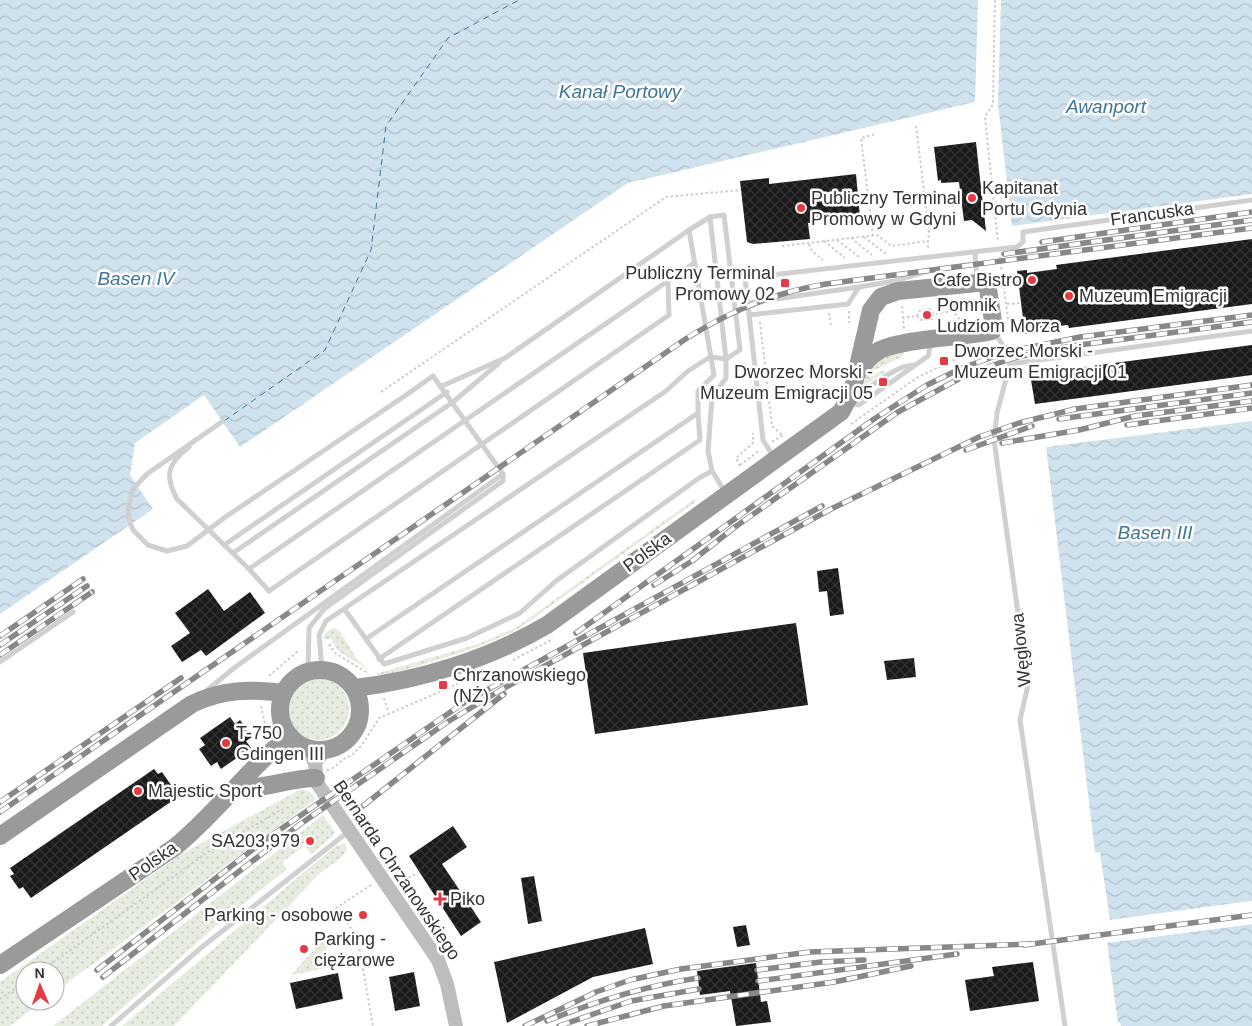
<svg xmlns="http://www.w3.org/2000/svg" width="1252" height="1026" viewBox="0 0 1252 1026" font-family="Arial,sans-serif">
  <defs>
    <pattern id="grass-dots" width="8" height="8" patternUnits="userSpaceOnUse" patternTransform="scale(1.25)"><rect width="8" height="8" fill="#e6ecdf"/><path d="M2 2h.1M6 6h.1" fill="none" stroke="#c6cbc0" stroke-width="1.8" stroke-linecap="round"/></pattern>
    <pattern id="water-waves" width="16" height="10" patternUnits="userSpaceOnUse" patternTransform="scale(1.25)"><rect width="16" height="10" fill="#cfe2ee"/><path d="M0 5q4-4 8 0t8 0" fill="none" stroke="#b2c2cd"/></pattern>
    <pattern id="building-cross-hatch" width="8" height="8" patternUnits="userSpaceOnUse" patternTransform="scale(1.25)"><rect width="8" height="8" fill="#1a1a1a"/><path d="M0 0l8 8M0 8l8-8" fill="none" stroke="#333"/></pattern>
  </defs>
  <rect width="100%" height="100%" fill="#fff"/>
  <g fill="url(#grass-dots)">
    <path d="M904,352L902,357L868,373L870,377L883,370L885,372L862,387C866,360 880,357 904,352Z"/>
    <path d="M696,498L694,503L520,628C476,651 427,663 379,677L375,672L379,673L478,644L515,628Z"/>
    <polygon points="334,628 339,630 357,659 369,670 338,651 331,639 323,639 326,632"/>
    <circle cx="318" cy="709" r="31"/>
    <polygon points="301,789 310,792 316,799 55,992 55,971 25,971 25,1001 43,1001 10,1026 0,1026 0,982 180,855"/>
    <polygon points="323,815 335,832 333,836 311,854 304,843 301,844 303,847 282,862 287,869 223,920 102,1026 53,1026"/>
    <polygon points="345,843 347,850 340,859 320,873 174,1026 122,1026 309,868 336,846"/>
    <polygon points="330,932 333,946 326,947 332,967 291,975"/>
  </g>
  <g fill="url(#water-waves)">
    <polygon points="0,0 978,0 975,102 628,183 240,447 204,395 135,443 130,475 153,509 0,614"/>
    <polygon points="1001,0 1252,0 1252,194 1012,226 998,104"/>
    <polygon points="1252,421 1252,901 1110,920 1100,853 1095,852 1046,447"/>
    <polygon points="1252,924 1252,1026 1121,1026 1120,1023 1118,1023 1107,943"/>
  </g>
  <g fill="#fff">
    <polygon points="1252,901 1252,904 1110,922 1110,920"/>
    <polygon points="1252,921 1252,924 1113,942 1112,939"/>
  </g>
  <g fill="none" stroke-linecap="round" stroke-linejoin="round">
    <polyline stroke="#3f7597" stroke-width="1" stroke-dasharray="6 5" stroke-linecap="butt" points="224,421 325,350 371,250 386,126 448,38 519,0"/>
  </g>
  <g fill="url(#building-cross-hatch)">
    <polygon points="976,142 979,170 986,231 972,220 964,221 959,182 941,183 941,180 938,181 934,147"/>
    <polygon points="856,174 860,217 808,223 810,239 753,244 747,242 740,181 769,178 769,184"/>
    <polygon points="1252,239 1252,304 1069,328 1068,325 1034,329 1035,333 1025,334 1017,271 1027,270 1027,273 1057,269 1056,265"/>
    <polygon points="1252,345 1252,375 1035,404 1030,374"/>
    <polygon points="838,568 844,614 830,616 827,591 819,592 817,571"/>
    <polygon points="208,589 224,611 250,592 265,613 206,656 201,650 182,662 171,646 190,633 175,613"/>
    <polygon points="796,623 808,705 595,734 583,653"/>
    <polygon points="914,658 916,677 887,680 884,661"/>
    <polygon points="230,717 235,724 240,720 252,737 246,741 251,748 221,769 217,762 211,766 199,749 205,745 200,738"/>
    <polygon points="154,769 158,774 162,772 171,785 167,787 175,799 31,898 23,887 19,889 10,876 14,874 10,868"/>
    <polygon points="453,826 467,847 442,864 481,922 461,936 409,856"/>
    <polygon points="534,876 542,921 528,924 521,878"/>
    <polygon points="746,925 750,945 737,947 733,927"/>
    <polygon points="645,928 653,964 593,977 507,1023 494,962"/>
    <polygon points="1033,962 1039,1001 970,1011 965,980 994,976 992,967"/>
    <polygon points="756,963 761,1002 767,1001 771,1022 736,1026 730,991 700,995 697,971"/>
    <polygon points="414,972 420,1006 395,1011 389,977"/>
    <polygon points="338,973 343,999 296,1009 290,983"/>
  </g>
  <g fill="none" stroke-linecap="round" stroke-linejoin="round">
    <g stroke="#cdcdcd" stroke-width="2" stroke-dasharray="2.5 2.5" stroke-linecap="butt">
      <polyline points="995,0 993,104 985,117 998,242"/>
      <polyline points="916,126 929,232 928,241"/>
      <polyline points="873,236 861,138 876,134"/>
      <polyline points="864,237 886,254"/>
      <polyline points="851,238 872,255"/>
      <polyline points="837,240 859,257"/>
      <polyline points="824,241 845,258"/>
      <polyline points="809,244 812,251 823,260"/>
      <polyline points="782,246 877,235 891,246 928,241 928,248"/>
      <polyline points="1000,257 1008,319"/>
      <polyline points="945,302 961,321"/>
      <polyline points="1007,304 1021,303"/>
      <polyline points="902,306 904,330"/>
      <polyline points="849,311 849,323"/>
      <polyline points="829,313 831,325"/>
      <polyline points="917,316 919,311 930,309 933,314"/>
      <polyline points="902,318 917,316 920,320 932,319 933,314 953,311"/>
      <polyline points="760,322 772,426 782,435"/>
      <polyline points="381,392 666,197 741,190"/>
      <polyline points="851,424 918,377 977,349"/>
      <polyline points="772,442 785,434"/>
      <polyline points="740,465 760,450"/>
      <polyline points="740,466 736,458 753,443 753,433"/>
      <polyline points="329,644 335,653 366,672"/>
      <polyline points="513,660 553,639"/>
      <polyline points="269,676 298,651"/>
      <polyline points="384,698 388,712"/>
      <polyline points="261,706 265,724 265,739"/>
      <path d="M327,770C337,769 341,757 351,756L362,745L379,718L449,688L471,676"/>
      <polyline points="404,880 417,873"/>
      <polyline points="371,885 336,908 357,936 373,1026"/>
      <polyline points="41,971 208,852 283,809"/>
      <polyline points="0,999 25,982"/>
    </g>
    <g stroke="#d0d0d0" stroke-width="5">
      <polyline points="689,230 710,217 726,359 726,378 712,397 708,451 712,471 725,492"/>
      <polyline points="975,253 977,279"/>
      <polyline points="748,303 859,287 895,281 931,270 976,264"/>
      <polyline points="749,315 848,304 859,287"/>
      <polyline points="995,333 1007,352 1010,364"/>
      <polyline points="1010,364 997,413 994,440 1028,685 1020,720 1065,1026"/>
      <polyline points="1010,364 1252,331"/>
      <path d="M855,391C875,389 887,369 912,365"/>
      <polyline points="851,403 859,405 928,356 931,343"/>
      <path d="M189,447C168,463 164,475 177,499L249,569L694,263"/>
      <polyline points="773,456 763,440 745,278 1017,247 1023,242 1023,232 1252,200"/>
      <polyline points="224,545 447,392"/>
      <polyline points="233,553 453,402 499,363"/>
      <polyline points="249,569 269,591 669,315 668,280"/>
      <polyline points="345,610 384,664 467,638 520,613 556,581 699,478 712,471"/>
      <polyline points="366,639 698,413 698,391 714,375 689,230 505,358 442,386"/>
      <polyline points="379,659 700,440 698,413"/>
      <polyline points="0,662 73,612"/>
      <polyline points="322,669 319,635 326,621 666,391 688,371 710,357 726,359 740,350 724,215 710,217"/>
      <polyline points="308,671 309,628 324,609 503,481 503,474 433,376 409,393"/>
      <polyline points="205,692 234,668 503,474"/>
      <polyline points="111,1026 202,947 348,832"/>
    </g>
    <g stroke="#bdbdbd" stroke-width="14">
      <polyline points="308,748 315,763 317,783 438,960 447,984 456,1026"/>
      <polyline points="315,763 325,750"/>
    </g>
    <g stroke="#9a9a9a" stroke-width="18">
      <circle cx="320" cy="710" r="40"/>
      <path d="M355,688C421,680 489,659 547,625L841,412L852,392L871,310L881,297L898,291L987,282L994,328L992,331C961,338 905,338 880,350C869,356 862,365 856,375"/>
      <path d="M236,788C263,790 289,778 316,778"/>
      <path d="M0,836L192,704C223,689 250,689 283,693"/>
      <path d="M0,965L175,847C217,813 248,768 290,736"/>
    </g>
    <g stroke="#888" stroke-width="5.5">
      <g id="rail">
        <polyline points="1042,242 1252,212"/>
        <polyline points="1004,254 1252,220"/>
        <polyline points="1059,419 1252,393"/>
        <polyline points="1127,425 1252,408"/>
        <polyline points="1002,443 1079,430 1135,416 1252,401"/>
        <polyline points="966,450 1032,426"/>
        <polyline points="654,585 692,561 735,527 898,412 964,376 1010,359 1057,348 1252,322"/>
        <polyline points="576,633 874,419 927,385 962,368 1007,352 1080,337 1252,315"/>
        <polyline points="0,636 83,579"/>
        <polyline points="0,645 87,586"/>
        <polyline points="0,655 92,592"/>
        <polyline points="0,802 181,678"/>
        <polyline points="363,806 504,694"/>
        <path d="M0,812L687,338C730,311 776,292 826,284L1252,228"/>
        <polyline points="1024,945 1252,915"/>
        <polyline points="97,970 265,840 465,702 822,506"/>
        <polyline points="757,970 821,962 864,960"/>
        <polyline points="103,977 299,825 449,721 499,691 831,509 979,437 1019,423 1075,409 1252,385"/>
        <polyline points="758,981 957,954"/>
        <path d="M547,1021C596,1001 645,986 698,978"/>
        <polyline points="525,1026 596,992 630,980 681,969 810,952 1029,944"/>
        <polyline points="559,1026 631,1001 699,989"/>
        <polyline points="587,1026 664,1006 834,982 911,966"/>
      </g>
    </g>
    <use href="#rail" stroke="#fff" stroke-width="4" stroke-dasharray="11" stroke-linecap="butt"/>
    <polyline stroke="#d0d0d0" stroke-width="5" points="223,421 147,474 133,489 128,509 129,520 133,530 148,545 167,551 187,546 224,518 409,393"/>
  </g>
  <g fill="#e63946" stroke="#fff" stroke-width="2">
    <circle cx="972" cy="198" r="5"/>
    <circle cx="801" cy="208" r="5"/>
    <circle cx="1032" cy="280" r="5"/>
    <rect x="780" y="278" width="10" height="10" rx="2.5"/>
    <circle cx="1069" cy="296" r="5"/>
    <circle cx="927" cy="315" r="5"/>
    <rect x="939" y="356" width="10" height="10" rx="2.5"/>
    <rect x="878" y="377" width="10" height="10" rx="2.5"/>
    <rect x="438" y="680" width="10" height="10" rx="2.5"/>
    <circle cx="226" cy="743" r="5"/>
    <circle cx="138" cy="791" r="5"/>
    <circle cx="310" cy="841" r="5"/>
    <path d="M437.5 891.5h5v5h5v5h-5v5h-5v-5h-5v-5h5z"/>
    <circle cx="363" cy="915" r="5"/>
    <circle cx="304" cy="949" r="5"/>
  </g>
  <g text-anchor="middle" stroke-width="5" stroke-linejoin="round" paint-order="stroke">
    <g font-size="18" fill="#333" stroke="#fff" text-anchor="start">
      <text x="982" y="194">Kapitanat<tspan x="982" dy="21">Portu Gdynia</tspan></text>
      <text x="811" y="204">Publiczny Terminal<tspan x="811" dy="21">Promowy w Gdyni</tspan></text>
      <text x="775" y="279" text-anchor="end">Publiczny Terminal<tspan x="775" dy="21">Promowy 02</tspan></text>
      <text x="1022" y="286" text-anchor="end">Cafe Bistro</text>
      <text x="1079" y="302">Muzeum Emigracji</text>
      <text x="937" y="311">Pomnik<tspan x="937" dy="21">Ludziom Morza</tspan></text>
      <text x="954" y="357">Dworzec Morski -<tspan x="954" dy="21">Muzeum Emigracji 01</tspan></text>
      <text x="873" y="378" text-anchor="end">Dworzec Morski -<tspan x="873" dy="21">Muzeum Emigracji 05</tspan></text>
      <text x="453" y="681">Chrzanowskiego<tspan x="453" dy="21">(NŻ)</tspan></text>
      <text x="236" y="739">T-750<tspan x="236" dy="21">Gdingen III</tspan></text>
      <text x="148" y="797">Majestic Sport</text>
      <text x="300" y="847" text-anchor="end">SA203,979</text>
      <text x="450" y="905">Piko</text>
      <text x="353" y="921" text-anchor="end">Parking - osobowe</text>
      <text x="314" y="945">Parking -<tspan x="314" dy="21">ciężarowe</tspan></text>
    </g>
    <g font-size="18" fill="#333" stroke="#fff">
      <text transform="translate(1152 214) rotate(-8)" y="6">Francuska</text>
      <text transform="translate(647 552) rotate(-36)" y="6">Polska</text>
      <text transform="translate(1021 650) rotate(-96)" y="6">Węglowa</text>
      <text transform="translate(153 861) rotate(-35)" y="6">Polska</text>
      <text transform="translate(397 870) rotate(56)" y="6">Bernarda Chrzanowskiego</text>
    </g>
    <g font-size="19" font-style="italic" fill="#3f7597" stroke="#fff">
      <text x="620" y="98">Kanał Portowy</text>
      <text x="1106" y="113">Awanport</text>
      <text x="136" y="285">Basen IV</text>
      <text x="1155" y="539">Basen III</text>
    </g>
  </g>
  <g transform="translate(40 986) rotate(358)"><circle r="24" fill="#ffffff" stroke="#adadad"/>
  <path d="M0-4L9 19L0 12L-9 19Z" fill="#e63946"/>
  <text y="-8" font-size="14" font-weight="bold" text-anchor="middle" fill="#333333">N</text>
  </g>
</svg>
